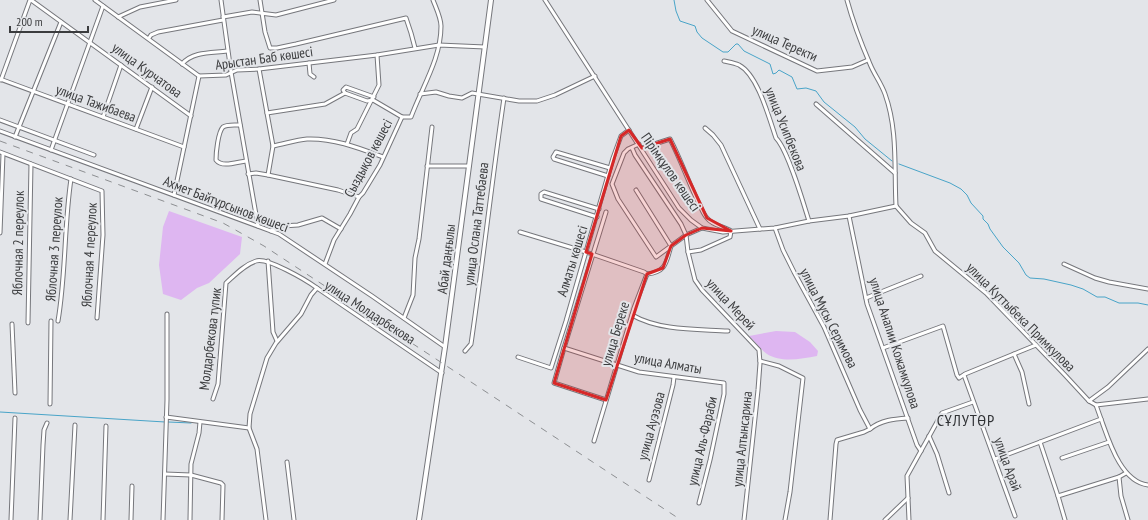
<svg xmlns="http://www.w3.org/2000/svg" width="1148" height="520" viewBox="0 0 1148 520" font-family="'PT Sans Narrow',sans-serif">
  <rect width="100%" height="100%" fill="#e3e5e9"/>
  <g fill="#deb6f1">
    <polygon points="169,211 242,237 240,254 209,283 197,288 181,300 163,294 159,265 163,227"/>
    <path d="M776,331L795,332L810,342L818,351L817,356C801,359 781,363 767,354C760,349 755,341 749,336Z"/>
  </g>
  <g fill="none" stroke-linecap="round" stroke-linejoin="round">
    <g stroke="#49a4c8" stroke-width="1">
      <polyline points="674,0 676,11 680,21 695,26 697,32 702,38 723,52 728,52 736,44 738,44 744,51 770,64 773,74 776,73 779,70 792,77 797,89 806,88 816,91 824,102 855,127 865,139 892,161"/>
      <polyline points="899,164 950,183 961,189 967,195 971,203 983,216 983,219 988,224 990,229 1003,247 1019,263 1026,275 1030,278 1044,279 1071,285 1083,289 1097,297 1105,297 1119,303 1138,303 1148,305"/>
      <polyline points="0,412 165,422"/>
      <polyline points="168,422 191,423"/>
    </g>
    <g stroke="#76777c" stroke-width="5">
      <g id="street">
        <polyline points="31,0 191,116"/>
        <polyline points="95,0 199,76 226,75 237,70 259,69 377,55 439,45 485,47"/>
        <polyline points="221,0 231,72 258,226"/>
        <polyline points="260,0 265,32 270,48 277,48 296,44 406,18 411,33 415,48"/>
        <polyline points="545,0 679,208 691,220 702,228 723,232 775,228 809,221 849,216 896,206"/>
        <polyline points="707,0 732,31 817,71 852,67 868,60"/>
        <path d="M847,0C853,22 861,43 870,64C874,74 881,83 885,94C898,130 894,168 896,206"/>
        <polyline points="118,17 140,7 176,0"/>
        <polyline points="223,17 252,12 276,15 334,0"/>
        <polyline points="149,38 151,35 158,32 223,20"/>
        <path d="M724,61C728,62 734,63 739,65C758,75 769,118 776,138C788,150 803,202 809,221"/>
        <polyline points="309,63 310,74 314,77"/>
        <path d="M182,64C193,51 213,53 227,51"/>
        <polyline points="259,69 273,146 268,175"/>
        <polyline points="0,79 184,147"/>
        <polyline points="1,80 30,0"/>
        <polyline points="420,94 436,92 449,96 462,98 472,93 519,101 537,101 555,95 595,76"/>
        <polyline points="374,97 346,87 343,90 345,93 367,101 373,100 402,117"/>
        <polyline points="816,104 895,173"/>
        <polyline points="267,113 325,104 345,93"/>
        <polyline points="103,117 121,65"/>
        <polyline points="0,120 94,155"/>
        <path d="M240,125C235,125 227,124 223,127C218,132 216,153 216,160C222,168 237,162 246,161"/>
        <polyline points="705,128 713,135 721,145 760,229"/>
        <polyline points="136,129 152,87"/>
        <polyline points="0,131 279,234 372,296 445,347"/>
        <polyline points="15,137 61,22"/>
        <polyline points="347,144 351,133 357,129 379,85 377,55"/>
        <polyline points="639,144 628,149 624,153 612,184 618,199 656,257 686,235 702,228"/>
        <path d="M273,146C284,144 296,140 307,139C334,138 359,148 383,157"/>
        <polyline points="632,148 635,155 681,224 686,235 688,252 695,280 702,290 759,350 760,363 758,390 744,520"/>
        <path d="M642,148L670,139C681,160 688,181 698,202C701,207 703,214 707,218C713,226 724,226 731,231L730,237L701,250L688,252"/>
        <polyline points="51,150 103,6"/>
        <polyline points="0,152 102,191 103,235 97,318"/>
        <polyline points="427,166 469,166"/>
        <polyline points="248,174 256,173 268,175 338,190 359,197"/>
        <polyline points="608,176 554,159 553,157 556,152 610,168"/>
        <path d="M636,190L671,246C666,263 666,272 647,274"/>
        <polyline points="174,195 199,76"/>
        <polyline points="896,206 911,223 925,233 935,251 986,293 1064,374 1089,401 1096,405 1148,399"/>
        <polyline points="606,212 564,348 554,383 606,400"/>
        <polyline points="849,216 867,304 917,445 921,451"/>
        <polyline points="597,217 541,199 541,194 544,192 599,209"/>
        <polyline points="775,228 783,250 794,272 824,327 860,410 870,429 864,432 837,440 836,444 830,520"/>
        <polyline points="271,231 283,226 298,225 322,218 341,229"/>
        <polyline points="520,232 586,252 644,272 647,274"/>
        <polyline points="0,233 3,154"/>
        <polyline points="268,261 273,332 277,341"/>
        <path d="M325,264L334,240L350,214L359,197L363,193L380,165L402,117H411C422,87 441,59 441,26C441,18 436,8 433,0"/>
        <polyline points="1064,264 1095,278 1109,282 1148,289"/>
        <polyline points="866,298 921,276"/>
        <path d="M632,315C660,331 697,329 728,331"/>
        <polyline points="404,318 413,295 415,258 419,239 432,127"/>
        <path d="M58,321C66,274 64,226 71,179"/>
        <polyline points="28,323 31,164"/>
        <polyline points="12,324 15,393"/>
        <polyline points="564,348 639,372 724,383 724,394 710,460 699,503"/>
        <polyline points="883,348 943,326 957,375 959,378 965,374 1036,345"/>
        <path d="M465,351L471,344C483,262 492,180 504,98"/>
        <polyline points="1014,354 1022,372 1029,404"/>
        <polyline points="518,357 551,368 566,321 613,158 621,136 629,130"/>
        <polyline points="760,361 779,366 803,378 790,492 785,520"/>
        <polyline points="964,375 1015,516"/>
        <path d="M213,399L218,384L226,283C235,275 244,265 256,261C267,257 306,280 317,288"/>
        <polyline points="1089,401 1108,387 1148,349"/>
        <polyline points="50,404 51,321"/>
        <polyline points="166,417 249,428"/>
        <path d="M1101,419C1109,441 1121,482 1148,485"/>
        <path d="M870,429C881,420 894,419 908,418"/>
        <polyline points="929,436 937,454 949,493"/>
        <polyline points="594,441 634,308 647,274"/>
        <polyline points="1040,442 1058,496"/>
        <polyline points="1062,458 1109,442"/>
        <polyline points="995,459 1101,419 1096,405"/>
        <polyline points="287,462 294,520"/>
        <polyline points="1126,473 1119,477 1121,496 1128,520"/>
        <polyline points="165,474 191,475 221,483 223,485 222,520"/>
        <polyline points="649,480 673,385 674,377"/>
        <polyline points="11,520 15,418"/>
        <polyline points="40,520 43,445 44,430 47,423"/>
        <polyline points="70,520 75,425"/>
        <polyline points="103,520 106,426"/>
        <polyline points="131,520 132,486"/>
        <polyline points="163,520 167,400 167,314"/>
        <polyline points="190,520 191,464 199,433 200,422"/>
        <polyline points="266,520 257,449 249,428 250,414 267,358 276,343 301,314 311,295 317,288 442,373"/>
        <polyline points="885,520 908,498"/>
        <polyline points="909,520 907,476 942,413 973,402"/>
        <polyline points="1065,520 1058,496 1119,477"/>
      </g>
    </g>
    <g stroke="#76777c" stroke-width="6">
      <polyline id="secondary" points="419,520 445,347 491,0"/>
    </g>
    <use href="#street" stroke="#fff" stroke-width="3"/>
    <use href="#secondary" stroke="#fff" stroke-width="4"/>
    <polyline stroke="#8d8f92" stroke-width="1" stroke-dasharray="7 7" stroke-linecap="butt" points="0,141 223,223 264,246 681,520"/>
  </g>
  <path fill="#d62828" fill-opacity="0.2" stroke="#d62828" stroke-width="3" stroke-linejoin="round" d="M629,130L642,148L670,139L707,218L731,231L702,228L686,235L671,246L663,268L647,274L606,400L554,383L592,254L586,252L621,136Z"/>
  <g text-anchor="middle" stroke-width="4" stroke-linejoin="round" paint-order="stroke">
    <g font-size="14" fill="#3b3c3e" stroke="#e3e5e9">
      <text transform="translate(785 43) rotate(24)" y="5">улица Теректи</text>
      <text transform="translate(264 58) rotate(-8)" y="5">Арыстан Баб көшесі</text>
      <text transform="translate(147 70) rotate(36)" y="5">улица Курчатова</text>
      <text transform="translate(96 103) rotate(20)" y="5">улица Тажибаева</text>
      <text transform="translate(786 129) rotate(68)" y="5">улица Усипбекова</text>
      <text transform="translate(368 158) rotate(-62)" y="5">Сыздықов көшесі</text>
      <text transform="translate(671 172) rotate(55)" y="5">Пірімқұлов көшесі</text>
      <text transform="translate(226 204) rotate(21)" y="5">Ахмет Байтұрсынов көшесі</text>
      <text transform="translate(476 224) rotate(-83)" y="5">улица Ослана Таттебаева</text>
      <text transform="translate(18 243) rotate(-89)" y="5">Яблочная 2 переулок</text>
      <text transform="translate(54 249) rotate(-86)" y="5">Яблочная 3 переулок</text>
      <text transform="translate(89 255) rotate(-87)" y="5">Яблочная 4 переулок</text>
      <text transform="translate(446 259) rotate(-83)" y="5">Абай даңғылы</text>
      <text transform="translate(572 261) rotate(-73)" y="5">Алматы көшесі</text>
      <text transform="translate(731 304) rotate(47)" y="5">улица Мерей</text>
      <text transform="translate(370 312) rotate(33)" y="5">улица Молдарбекова</text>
      <text transform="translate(1021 317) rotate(45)" y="5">улица Куттыбека Примкулова</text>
      <text transform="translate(829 318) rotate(63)" y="5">улица Мусы Серимова</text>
      <text transform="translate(615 334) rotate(-73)" y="5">улица Береке</text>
      <text transform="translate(210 339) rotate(-83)" y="5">Молдарбекова тупик</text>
      <text transform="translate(895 343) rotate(72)" y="5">улица Анапии Кожамкулова</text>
      <text transform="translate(668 363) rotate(10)" y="5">улица Алматы</text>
      <text transform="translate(651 426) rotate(-75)" y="5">улица Ауэзова</text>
      <text transform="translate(742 439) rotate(-84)" y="5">улица Алтынсарина</text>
      <text transform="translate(702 441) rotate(-77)" y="5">улица Аль-Фараби</text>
      <text transform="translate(1008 464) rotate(70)" y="5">улица Арай</text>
    </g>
    <g font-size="16" letter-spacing="1" fill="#303235" stroke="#e3e5e9">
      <text x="966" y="426">СҰЛУТӨР</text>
    </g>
  </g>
  <path d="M10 26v6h78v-6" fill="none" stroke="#3b3c3e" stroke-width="2"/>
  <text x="16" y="26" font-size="12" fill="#3b3c3e" stroke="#e3e5e9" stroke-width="3" paint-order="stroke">200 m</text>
</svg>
